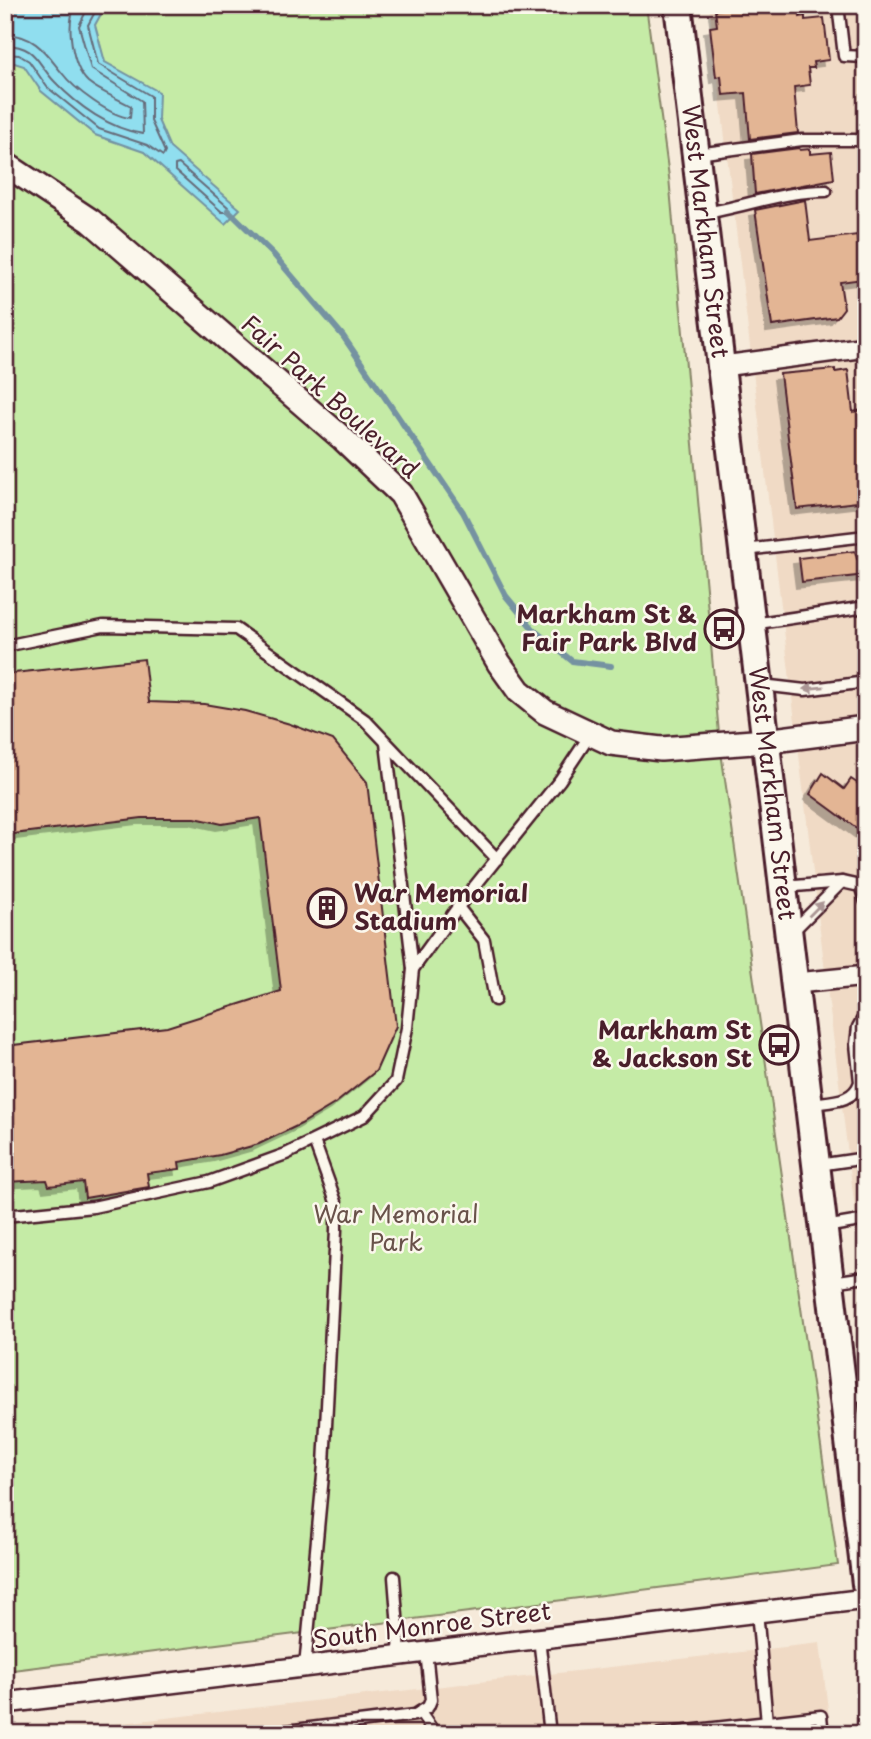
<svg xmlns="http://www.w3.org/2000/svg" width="871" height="1739" viewBox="0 0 871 1739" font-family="'Playpen Sans',sans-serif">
  <defs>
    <filter id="shadow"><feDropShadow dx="-6" dy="6" stdDeviation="0" flood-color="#0004"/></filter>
  </defs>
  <rect width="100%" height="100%" fill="#f6eada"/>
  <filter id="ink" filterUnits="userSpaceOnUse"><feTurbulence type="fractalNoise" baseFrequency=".0143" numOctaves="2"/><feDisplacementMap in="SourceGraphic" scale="14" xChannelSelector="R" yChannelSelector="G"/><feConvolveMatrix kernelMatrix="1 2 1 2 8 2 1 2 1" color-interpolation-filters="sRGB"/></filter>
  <g filter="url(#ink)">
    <g fill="#f0dac5">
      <polygon points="709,5 866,5 866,1296 826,980"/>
      <polygon points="820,1643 831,1734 26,1734"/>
    </g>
    <polygon fill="#c5eba6" stroke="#888568" stroke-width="2" points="5,5 646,5 669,177 720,745 838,1565 5,1671"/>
    <polygon fill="#90deef" stroke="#7492a1" stroke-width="2" points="5,5 116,5 101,14 95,25 105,62 159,92 158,120 170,148 240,209 225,224 144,152 95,135 41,91 24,66 5,60"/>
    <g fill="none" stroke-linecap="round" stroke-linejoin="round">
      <g stroke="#666b79" stroke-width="2">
        <path d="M5,34C35,35 45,52 62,73C74,89 110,116 130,118L131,106C117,98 100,92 88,82C72,67 65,23 76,5"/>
        <path d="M5,45C38,46 36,63 55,82C78,106 110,129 143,134L142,101L91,69L79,26L89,5"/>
        <polyline points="5,54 19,55 29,61 47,87 99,129 147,145 163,156 165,152 151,121 151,96 98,64 88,25 96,10 103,5"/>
        <polygon points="175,165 179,164 228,207 228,212 222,212 175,170"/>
      </g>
      <polyline stroke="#7492a1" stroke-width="6" points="228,210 274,255 343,336 463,512 506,596 534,630 572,661 611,666"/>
    </g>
    <g fill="#e3b594" stroke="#4a1f2b" stroke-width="2" filter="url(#shadow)">
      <polygon points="754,5 799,5 800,17 805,16 805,20 824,18 829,60 813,62 814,68 808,68 810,85 794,87 798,133 750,139 746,93 723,95 721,76 716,77 710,27 717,26 715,10"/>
      <polygon points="799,148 800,150 810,149 810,154 831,152 834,179 755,194 752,154"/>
      <polygon points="805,200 810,241 857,235 863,279 840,282 844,308 837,317 772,326 755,210"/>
      <polygon points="835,369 835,372 848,370 853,412 866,409 866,501 797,509 780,374"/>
      <polygon points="855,551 857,559 866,558 866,575 802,582 799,558"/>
      <polygon points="144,659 149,702 204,704 245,711 290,724 333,740 367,782 396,1026 376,1071 336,1103 301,1124 259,1144 220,1155 179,1162 180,1169 147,1173 149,1187 85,1198 83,1182 49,1186 47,1180 5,1182 5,1046 167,1027 281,991 260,818 222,824 195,818 142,818 5,835 5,674"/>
      <polygon points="823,773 844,789 851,779 866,789 866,835 810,794"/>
    </g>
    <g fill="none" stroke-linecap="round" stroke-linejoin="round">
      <g stroke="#4a1f2b" stroke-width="15">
        <g id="service">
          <polyline points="838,5 844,56 866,57"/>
          <polyline points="697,154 802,140 866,140"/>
          <path d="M705,213C747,206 783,191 826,191"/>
          <polyline points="745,550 866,536"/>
          <polyline points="752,624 866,607"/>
          <polyline points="5,646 103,626 236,629 365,720 497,859"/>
          <polyline points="762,685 805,690 866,682"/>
          <polyline points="386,743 413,969"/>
          <polyline points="784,887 842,882 860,886 866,902"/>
          <polyline points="793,931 842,882"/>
          <polyline points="495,1000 484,940 458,907 560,780 590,735"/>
          <path d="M811,1104C831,1101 853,1103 860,1082L856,1044L858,1027L866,1013"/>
          <polyline points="818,1165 866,1158"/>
          <polyline points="5,1216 93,1207 209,1182 286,1154 364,1116 396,1081 407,1028 413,969 458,907"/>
          <polyline points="825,1227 866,1220"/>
          <polyline points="832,1282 866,1277"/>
          <polyline points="845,1399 866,1395"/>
          <polyline points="394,1577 400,1653"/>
          <polyline points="757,1611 767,1723"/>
          <polyline points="539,1638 550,1734"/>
          <polyline points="305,1667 324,1465 336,1230 336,1202 314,1141"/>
          <polyline points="420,1712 435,1734"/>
          <polyline points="262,1734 415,1715 428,1707 431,1700 426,1651"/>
          <polyline points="660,1734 821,1716 823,1734"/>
        </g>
      </g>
      <g stroke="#4a1f2b" stroke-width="24">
        <g id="minor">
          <polyline points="723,366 866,347"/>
          <polyline points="797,983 866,976"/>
          <polyline points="5,1703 866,1599"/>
        </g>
      </g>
      <g stroke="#4a1f2b" stroke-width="28">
        <polyline id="tertiary" points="5,164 91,221 343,439 401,494 499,663 519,691 545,712 611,743 661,749 766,741 866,728"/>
      </g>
      <g stroke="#4a1f2b" stroke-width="32">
        <g id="secondary">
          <path id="s1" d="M678,5L866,1584"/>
        </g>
      </g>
      <use href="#service" stroke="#fbf7ec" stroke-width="10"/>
      <use href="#minor" stroke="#fbf7ec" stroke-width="19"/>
      <use href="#tertiary" stroke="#fbf7ec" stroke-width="23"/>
      <use href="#secondary" stroke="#fbf7ec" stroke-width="26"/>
    </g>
    <defs><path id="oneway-solid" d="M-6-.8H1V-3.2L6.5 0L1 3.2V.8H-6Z" transform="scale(1.75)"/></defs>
    <g fill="#ab9695">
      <use href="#oneway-solid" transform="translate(814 688) rotate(174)"/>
      <use href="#oneway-solid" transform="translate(816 909) rotate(-45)"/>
    </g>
  </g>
  <defs>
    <g id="bus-ring" transform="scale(2.0125)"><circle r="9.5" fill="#fbf7ec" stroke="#4a1f2b" stroke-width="1.5"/><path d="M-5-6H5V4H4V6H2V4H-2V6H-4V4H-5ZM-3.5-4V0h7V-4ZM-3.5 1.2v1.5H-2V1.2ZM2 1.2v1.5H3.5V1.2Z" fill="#4a1f2b"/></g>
    <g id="building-ring" transform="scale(2.0125)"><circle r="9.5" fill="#fbf7ec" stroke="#4a1f2b" stroke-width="1.5"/><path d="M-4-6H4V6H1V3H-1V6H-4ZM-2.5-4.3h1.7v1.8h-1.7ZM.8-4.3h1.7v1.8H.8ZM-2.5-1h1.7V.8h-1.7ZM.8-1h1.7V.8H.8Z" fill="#4a1f2b"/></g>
  </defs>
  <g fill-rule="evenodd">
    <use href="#bus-ring" x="724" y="629"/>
    <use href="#building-ring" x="327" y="908"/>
    <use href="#bus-ring" x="779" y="1045"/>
  </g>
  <g text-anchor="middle" stroke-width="5" stroke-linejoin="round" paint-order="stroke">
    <g font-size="24" fill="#4a1f2b" stroke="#fbf7ec">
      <text dy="8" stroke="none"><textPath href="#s1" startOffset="228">West Markham Street</textPath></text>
      <text transform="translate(330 397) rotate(42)" y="8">Fair Park Boulevard</text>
      <text dy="8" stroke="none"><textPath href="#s1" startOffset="794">West Markham Street</textPath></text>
      <text transform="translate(432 1626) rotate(-7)" y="8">South Monroe Street</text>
    </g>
    <g font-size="24" font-weight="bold" fill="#4a1f2b" stroke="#fbf7ec" text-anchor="end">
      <text x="697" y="623">Markham St &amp;<tspan x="697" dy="28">Fair Park Blvd</tspan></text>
      <text x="354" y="902" text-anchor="start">War Memorial<tspan x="354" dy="28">Stadium</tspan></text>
      <text x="752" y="1039">Markham St<tspan x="752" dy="28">&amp; Jackson St</tspan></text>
    </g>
    <g font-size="24" fill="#69524a" stroke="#fbf7ec">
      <text x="396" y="1223">War Memorial<tspan x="396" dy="28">Park</tspan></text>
    </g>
  </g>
  <rect width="871" height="1739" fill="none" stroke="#fbf7ec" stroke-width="28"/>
  <rect x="14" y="14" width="843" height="1711" fill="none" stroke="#4a1f2b" stroke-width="2.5" filter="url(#ink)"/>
</svg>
